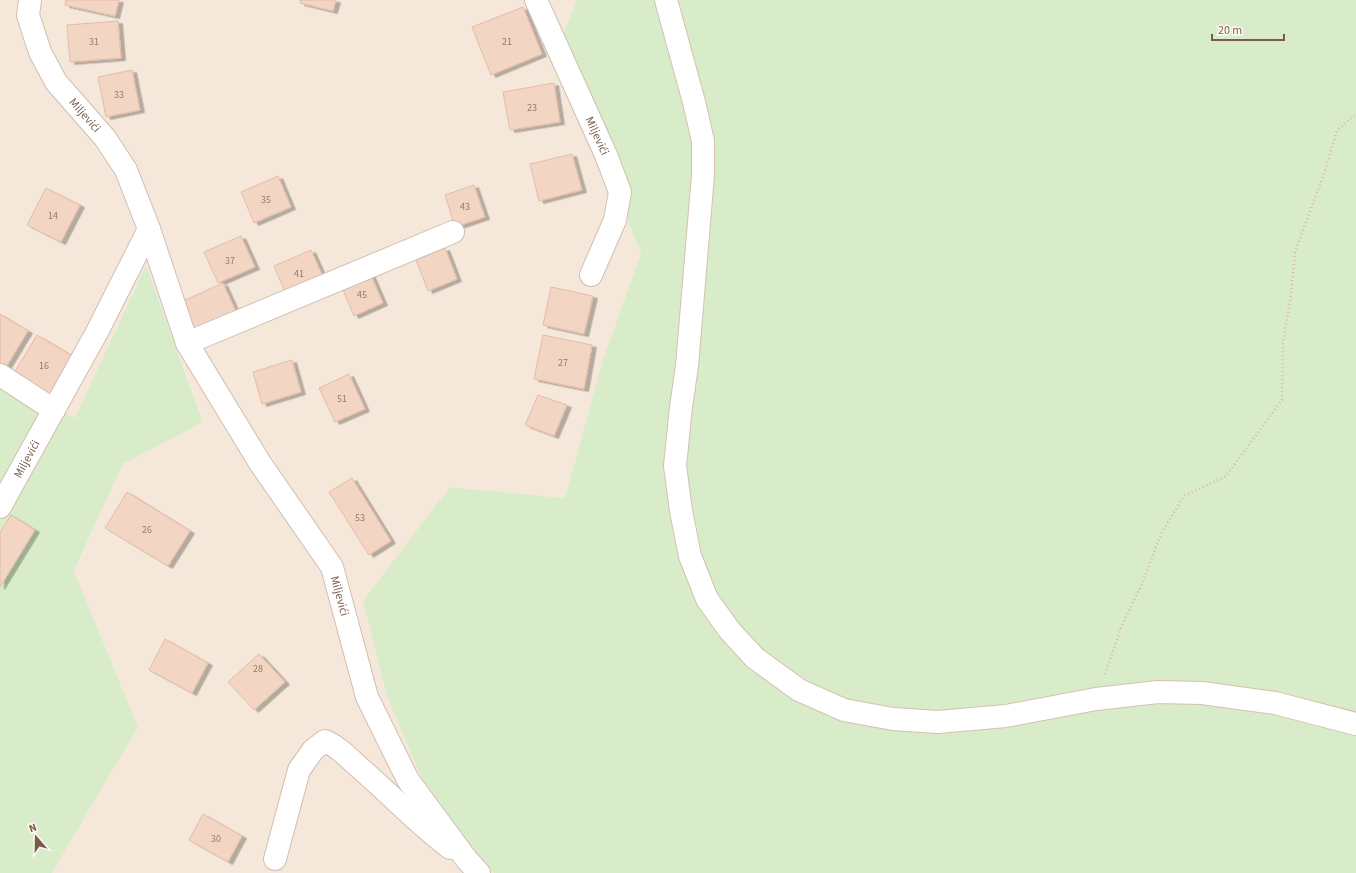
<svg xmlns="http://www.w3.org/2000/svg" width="1356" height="873" viewBox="0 0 1356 873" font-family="'Source Sans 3',sans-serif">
  <defs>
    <filter id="shadow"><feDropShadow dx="4.5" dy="2.5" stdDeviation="0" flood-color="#0004"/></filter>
  </defs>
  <rect width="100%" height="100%" fill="#fdf6ec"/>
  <polygon fill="#f5e8da" points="0,0 577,0 557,49 641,253 603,359 565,498 450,487 435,809 494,873 52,873 138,727 74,572 123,464 203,421 146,265 75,419 0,378"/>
  <g fill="#d8ecc9">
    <polygon points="577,0 1356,0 1356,873 494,873 435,809 387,696 363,601 450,487 565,498 603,359 641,253 557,49"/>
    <polygon points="146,265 203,422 123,464 74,571 138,727 52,873 0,873 0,378 75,418"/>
  </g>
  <g fill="#f3d5c3" stroke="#e6bba3" filter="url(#shadow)">
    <polygon points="66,0 119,0 115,16 65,5"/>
    <polygon points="300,0 336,0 333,11 300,3"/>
    <polygon points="523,7 542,54 491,75 472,27"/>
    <polygon points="118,21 121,58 70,62 67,25"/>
    <polygon points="132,70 140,110 106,117 98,77"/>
    <polygon points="554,83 560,122 510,130 503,92"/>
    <polygon points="572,154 582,190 539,201 530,164"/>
    <polygon points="278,176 291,207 254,223 241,192"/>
    <polygon points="474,185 485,217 455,227 445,195"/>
    <polygon points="46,188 80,205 61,242 27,225"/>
    <polygon points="241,236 255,267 218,283 204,252"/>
    <polygon points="445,248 457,279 428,291 416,260"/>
    <polygon points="311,250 325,281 287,297 274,266"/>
    <polygon points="370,273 383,303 354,316 341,285"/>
    <polygon points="223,283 237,314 195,332 181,302"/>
    <polygon points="551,287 593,296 584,334 543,325"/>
    <polygon points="0,314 28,331 5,369 0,366"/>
    <polygon points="37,335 74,357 51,395 14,373"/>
    <polygon points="543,335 592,345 584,389 534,379"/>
    <polygon points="292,360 301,392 262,404 253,372"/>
    <polygon points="349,374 365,409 335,422 319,388"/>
    <polygon points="538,395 567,405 554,436 525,425"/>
    <polygon points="352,478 391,541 369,555 329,492"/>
    <polygon points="127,492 190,531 168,566 105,528"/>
    <polygon points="11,515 35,530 0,587 0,533"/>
    <polygon points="165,639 208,663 192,693 149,670"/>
    <polygon points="259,654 285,682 254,710 228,682"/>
    <polygon points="203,814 242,836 228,862 189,840"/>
  </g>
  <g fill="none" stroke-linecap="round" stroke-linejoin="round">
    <g stroke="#d1beb0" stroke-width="24">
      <g id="minor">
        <path id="s1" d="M30,0L28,15L40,52L56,82L105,138L126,170L149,229L187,343L260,463L332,567L367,697L408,780L467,860L479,873"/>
        <path id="s2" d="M536,0L606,155L620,192L615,220L591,275"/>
        <polyline points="187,343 453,232"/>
        <polyline points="0,375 54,410"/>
        <path id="s3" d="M0,507L97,332L149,229"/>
        <path d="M275,859L299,770L313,750L325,741C339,747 349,758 361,769C391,795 418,824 450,848"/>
      </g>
    </g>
    <g stroke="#d6c0b0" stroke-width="24">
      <polyline id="secondary" points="666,0 694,102 703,141 703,175 687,366 681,407 675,466 681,511 690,556 707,599 730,631 755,658 799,690 844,710 893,719 938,722 1006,716 1096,699 1158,692 1202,693 1275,703 1356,724"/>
    </g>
    <polyline stroke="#d9b8a5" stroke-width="2.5" stroke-dasharray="1 3" stroke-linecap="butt" points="1105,674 1122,625 1142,584 1161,534 1184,496 1226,476 1282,400 1283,343 1291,295 1295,252 1326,168 1337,130 1356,114"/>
    <use href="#minor" stroke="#fff" stroke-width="22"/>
    <use href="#secondary" stroke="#fff" stroke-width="22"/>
  </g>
  <g text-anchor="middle" stroke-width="3" stroke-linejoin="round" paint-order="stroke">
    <g font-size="10" fill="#987a6a">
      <text x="94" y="45">31</text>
      <text x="507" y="45">21</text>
      <text x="119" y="98">33</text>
      <text x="532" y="111">23</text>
      <text x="266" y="203">35</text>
      <text x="465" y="210">43</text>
      <text x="53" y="219">14</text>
      <text x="230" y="264">37</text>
      <text x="299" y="277">41</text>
      <text x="362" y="298">45</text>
      <text x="563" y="366">27</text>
      <text x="44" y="369">16</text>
      <text x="342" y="402">51</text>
      <text x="360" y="521">53</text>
      <text x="147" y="533">26</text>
      <text x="258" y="672">28</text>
      <text x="216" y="842">30</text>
    </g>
    <g font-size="12" fill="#7a5c4d" stroke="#fffaf3">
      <text dy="4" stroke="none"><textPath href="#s1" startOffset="132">Miljevići</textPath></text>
      <text dy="4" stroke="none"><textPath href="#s2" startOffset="149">Miljevići</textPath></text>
      <text dy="4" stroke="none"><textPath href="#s3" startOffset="55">Miljevići</textPath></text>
      <text dy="4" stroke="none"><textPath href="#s1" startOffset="681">Miljevići</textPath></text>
    </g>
  </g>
  <g transform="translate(36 837) rotate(340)" stroke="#fffaf3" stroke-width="3" paint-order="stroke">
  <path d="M0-3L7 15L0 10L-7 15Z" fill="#7a5c4d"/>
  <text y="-6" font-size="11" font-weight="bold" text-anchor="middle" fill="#7a5c4d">N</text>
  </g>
  <path d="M1212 34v6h72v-6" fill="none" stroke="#7a5c4d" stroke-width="2"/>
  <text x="1218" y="34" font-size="12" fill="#7a5c4d" stroke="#fffaf3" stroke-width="3" paint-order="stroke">20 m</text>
</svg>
